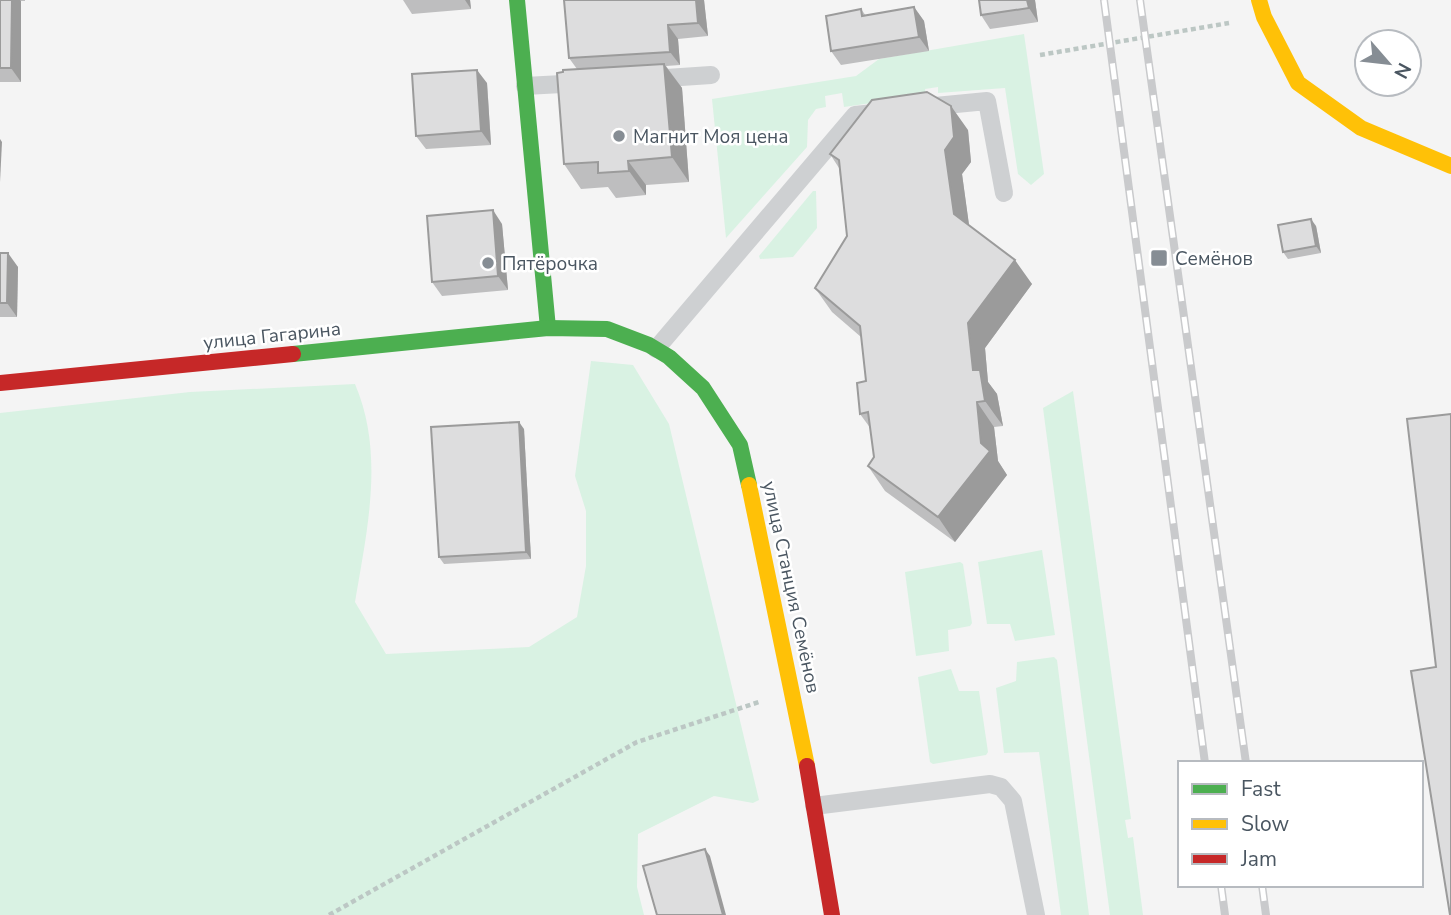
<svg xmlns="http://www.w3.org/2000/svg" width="1451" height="915" viewBox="0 0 1451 915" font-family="'Nunito Sans',sans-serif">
  <rect width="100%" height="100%" fill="#f4f4f4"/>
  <g fill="#d9f2e3">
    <polygon points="1024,34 1044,174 1031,185 1018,174 1005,88 938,93 938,87 925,89 926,95 844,107 842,93 825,96 826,107 816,109 808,120 807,147 726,238 712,99 856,76 879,59"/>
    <polygon points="813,191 816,191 817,228 793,257 760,259 759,256"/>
    <path d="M591,361L633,365L669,424L759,800L753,803L714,796L638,834L637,887L644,915H0V413L190,392L355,384C385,454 367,530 355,602L386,654L529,647L577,617L586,566V511L575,476Z"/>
    <polygon points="1073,391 1131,819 1125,820 1128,838 1133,837 1143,915 1110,915 1043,408"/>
    <polygon points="1042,550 1055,635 1015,641 1010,624 987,624 978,562"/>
    <polygon points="960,562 963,564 972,623 970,626 948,630 949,651 916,656 905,572"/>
    <polygon points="1054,657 1057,660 1089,915 1061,915 1039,752 1004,753 996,688 1016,681 1017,662"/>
    <polygon points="951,669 959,691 979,691 988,752 986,755 933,764 930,762 918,677"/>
  </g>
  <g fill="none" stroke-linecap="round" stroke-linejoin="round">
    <g stroke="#bcc7c4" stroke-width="4.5" stroke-dasharray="5 3.5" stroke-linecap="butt">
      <polyline points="1040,55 1229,23"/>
      <polyline points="329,915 637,742 759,702"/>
    </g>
    <g stroke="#ced0d2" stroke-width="18">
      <polyline points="651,79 711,75"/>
      <polyline points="525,86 581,83"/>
      <polyline points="925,107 987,101 1004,193"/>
      <polyline points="656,349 855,115 883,112"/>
      <polyline points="814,806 990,784 1001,787 1013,801 1036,915"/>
    </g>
    <g stroke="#4caf50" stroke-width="16">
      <polyline points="517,0 548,328"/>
      <polyline points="293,354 548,328 607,329 649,345 669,357 703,388 740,445 749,485"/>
    </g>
    <g stroke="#ffc107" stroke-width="16">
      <polyline points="1259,0 1264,17 1298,83 1361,128 1451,166"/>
      <polyline points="749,485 807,766"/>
    </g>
    <g stroke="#c62828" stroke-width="16">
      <polyline points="0,383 293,354"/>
      <polyline points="807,766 832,915"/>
    </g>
    <g stroke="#c9cacc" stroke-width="8">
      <g id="rail">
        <polyline points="1104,0 1205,763"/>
        <polyline points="1140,0 1246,763"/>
        <polyline points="1221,885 1225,915"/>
        <polyline points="1262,885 1266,915"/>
      </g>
    </g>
    <use href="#rail" stroke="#fff" stroke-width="5" stroke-dasharray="16" stroke-linecap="butt"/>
  </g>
  <g fill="#bebebf">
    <polygon points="0,0 25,0 25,1 21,1 21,82 0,82"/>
    <polygon points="403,0 470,0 471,9 412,14"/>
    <polygon points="564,0 704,0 708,36 678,39 680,65 666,66 682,88 689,182 646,185 646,195 616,198 608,187 581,189 564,164 563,72 577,69 569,58"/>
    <polygon points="979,0 1035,0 1038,22 990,29 981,15"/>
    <polygon points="914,7 924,21 929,51 841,65 831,51 861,9 866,16"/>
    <polygon points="487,83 491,145 426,149 416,136"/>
    <polygon points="968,130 971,162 962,174 969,226 1032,284 985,348 988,382 997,394 1003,426 994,427 998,461 1007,475 955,542 885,491 868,466 874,457 871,429 860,414 866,381 861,337 832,312 815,288 847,236 839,168 830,154"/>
    <polygon points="502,224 508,290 442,296 432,282"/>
    <polygon points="1316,226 1321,253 1288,259 1283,252"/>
    <polygon points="0,253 18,267 17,317 0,317"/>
    <polygon points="524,429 531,559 444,564 439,557"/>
  </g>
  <g fill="#9b9b9b">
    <polygon points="12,0 20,0 21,1 21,82 11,68"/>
    <polygon points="465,0 470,0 471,9"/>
    <polygon points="696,0 704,0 708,36 698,23"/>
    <polygon points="1027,0 1035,0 1038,22 1029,8"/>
    <polygon points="914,7 924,21 929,51 919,37"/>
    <polygon points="668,25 678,39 680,65 670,52"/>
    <polygon points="664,64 682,88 689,182 672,157"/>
    <polygon points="477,70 487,83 491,145 481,131"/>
    <polygon points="951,106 968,130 971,162 962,174 971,239 954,214 945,150"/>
    <polygon points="0,139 2,142 0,182"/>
    <polygon points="628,161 646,185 646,195 629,171"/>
    <polygon points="493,210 502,224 508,290 498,276"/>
    <polygon points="1311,219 1316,226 1321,253 1316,246"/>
    <polygon points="8,253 18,267 17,317 7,303"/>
    <polygon points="1015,260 1032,284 985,348 988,382 997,394 1003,426 985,401 973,370 968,323"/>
    <polygon points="977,402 994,427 998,461 1007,475 955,542 938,517 981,443"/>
    <polygon points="519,422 524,429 531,559 526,552"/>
    <polygon points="705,849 710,856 726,915 723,915"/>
  </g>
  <g fill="#ddddde" stroke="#9b9b9b" stroke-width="2">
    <polygon points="0,0 12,0 11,68 0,68"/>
    <polygon points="564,0 696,0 698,23 668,25 670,52 569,58"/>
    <polygon points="979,0 1027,0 1029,8 981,15"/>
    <polygon points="914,7 919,37 831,51 826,16 861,9 862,16"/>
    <polygon points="664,64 672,157 628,161 629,171 598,173 598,162 564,164 557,73 563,72 563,70"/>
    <polygon points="477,70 481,131 416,136 412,74"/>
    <polygon points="927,92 951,106 954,137 945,150 954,214 1015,260 968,323 973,370 980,370 985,401 977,402 981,443 990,451 938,517 868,466 874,457 868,412 860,414 857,383 866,381 860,326 815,288 847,236 839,160 830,154 872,100"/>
    <polygon points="493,210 498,276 432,282 427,216"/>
    <polygon points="1311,219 1316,246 1283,252 1278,225"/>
    <polygon points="0,253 8,253 7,303 0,303"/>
    <polygon points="1451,414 1451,915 1450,915 1411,671 1436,667 1407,419"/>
    <polygon points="519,422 526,552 439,557 431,427"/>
    <polygon points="705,849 723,915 657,915 643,866"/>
  </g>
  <g fill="#868d94" stroke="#fff" stroke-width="2.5">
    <circle cx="619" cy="136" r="7"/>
    <rect x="1150" y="249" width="18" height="18" rx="3.5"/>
    <circle cx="488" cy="263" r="7"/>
  </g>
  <g text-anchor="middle" stroke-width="5" stroke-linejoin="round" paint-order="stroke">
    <g font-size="19" fill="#4a5661" stroke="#fff" text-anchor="start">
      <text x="633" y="143">Магнит Моя цена</text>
      <text x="1175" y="265">Семёнов</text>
      <text x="502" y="270">Пятёрочка</text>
    </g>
    <g font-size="19" fill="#4a5661" stroke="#fff">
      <text transform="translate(272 335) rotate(-6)" y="7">улица Гагарина</text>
      <text transform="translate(792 587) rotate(78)" y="7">улица Станция Семёнов</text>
    </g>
  </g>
  <rect x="1178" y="761" width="245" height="126" fill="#ffffff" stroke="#b7bbc0" stroke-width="2"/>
  <rect x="1192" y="784" width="35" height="10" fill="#4caf50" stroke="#b7bbc0" stroke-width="2"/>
  <text x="1241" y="796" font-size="21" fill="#4a5661">Fast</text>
  <rect x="1192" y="819" width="35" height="10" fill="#ffc107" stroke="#b7bbc0" stroke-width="2"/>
  <text x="1241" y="831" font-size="21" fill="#4a5661">Slow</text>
  <rect x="1192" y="854" width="35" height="10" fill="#c62828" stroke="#b7bbc0" stroke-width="2"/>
  <text x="1241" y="866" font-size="21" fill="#4a5661">Jam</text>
  <g transform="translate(1388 63) rotate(118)"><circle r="33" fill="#ffffff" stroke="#b7bbc0" stroke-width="2"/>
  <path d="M0-5L12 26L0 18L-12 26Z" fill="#868d94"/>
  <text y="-10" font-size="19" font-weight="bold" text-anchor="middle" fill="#4a5661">N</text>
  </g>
</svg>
